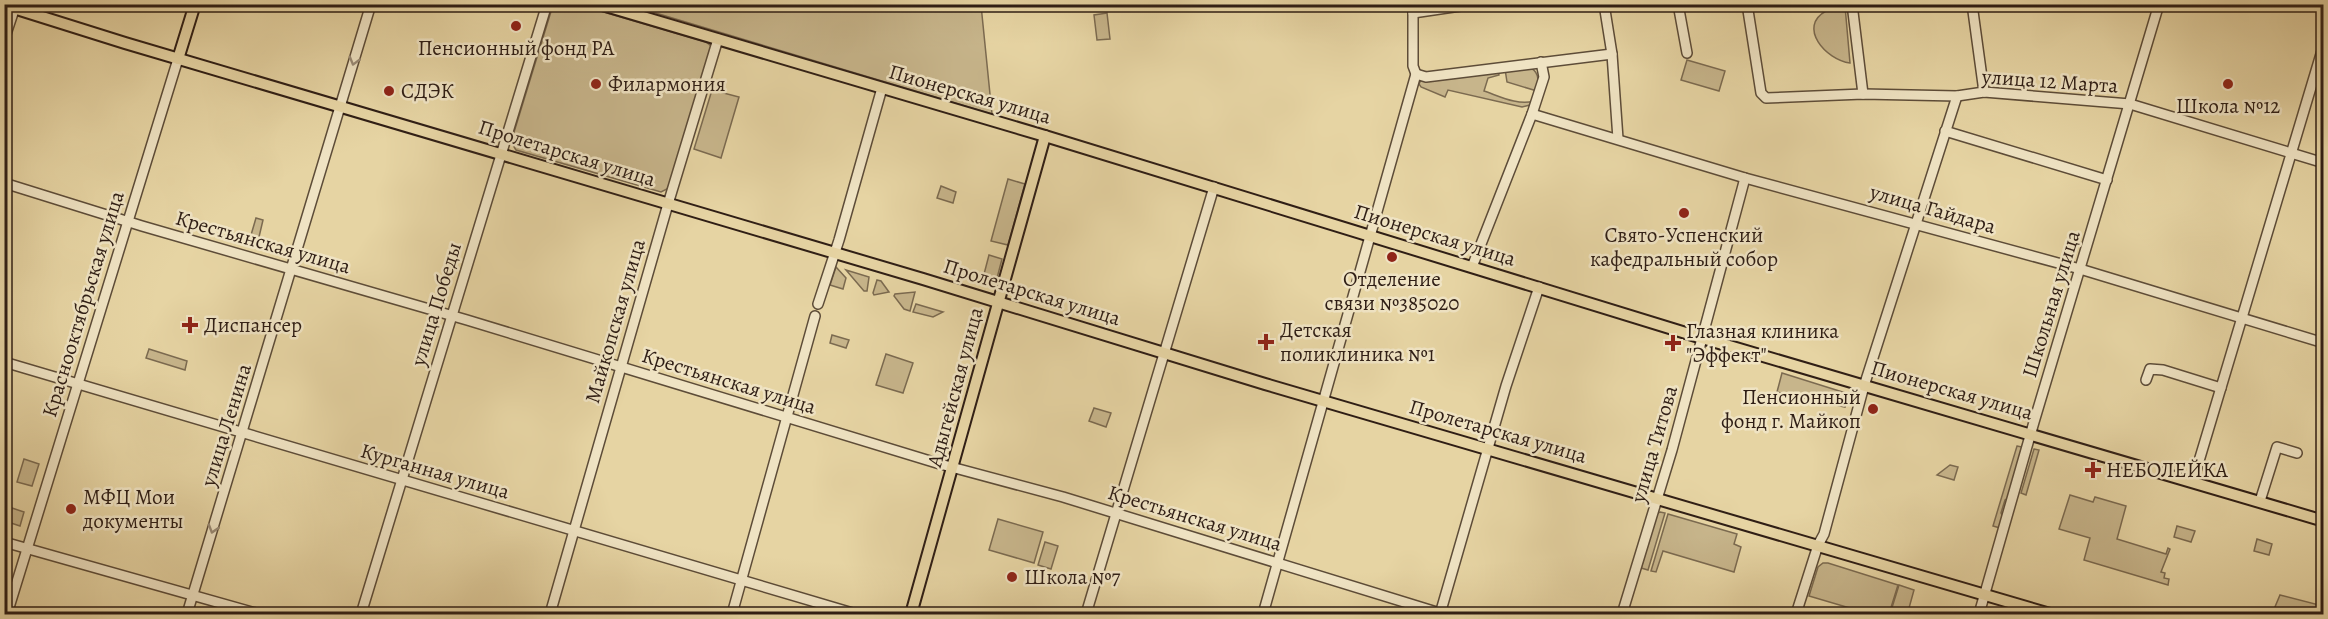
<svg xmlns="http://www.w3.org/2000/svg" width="2328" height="619" viewBox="0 0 2328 619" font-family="Alegreya,serif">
  <rect width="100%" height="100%" fill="#e6d4a3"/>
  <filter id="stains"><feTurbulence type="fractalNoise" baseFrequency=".00333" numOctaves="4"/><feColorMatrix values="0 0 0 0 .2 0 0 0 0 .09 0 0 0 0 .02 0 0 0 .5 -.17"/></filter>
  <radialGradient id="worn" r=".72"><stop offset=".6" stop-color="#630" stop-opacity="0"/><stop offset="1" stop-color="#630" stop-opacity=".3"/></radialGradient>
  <g fill="#c7b58b" stroke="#7b6a50" stroke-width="1.5">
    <polygon points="553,5 580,5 706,42 711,46 669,188 661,192 516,150 511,142"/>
    <polygon points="629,5 981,5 992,114"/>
    <path d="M1845,6L1850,63C1826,60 1797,27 1826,11C1832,8 1839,8 1845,6Z"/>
    <polygon points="1107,13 1110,39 1097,40 1094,15"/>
    <polygon points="1687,60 1725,71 1719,91 1681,80"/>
    <path d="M1527,66C1539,71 1539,78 1537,91L1507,82L1505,69Z"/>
    <path d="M1498,70L1499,75L1488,78L1484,91C1499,96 1518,106 1534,101L1530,105L1522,107L1448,90L1445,97L1421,87L1419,84L1421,80Z"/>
    <polygon points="712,90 739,97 721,158 694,149"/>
    <polygon points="1008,179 1025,184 1008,245 991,241"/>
    <polygon points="941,186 956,192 953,203 937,198"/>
    <polygon points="256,218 263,220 259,237 251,235"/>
    <polygon points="989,255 1002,259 996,282 983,278"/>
    <polygon points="836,267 846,278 843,289 830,285"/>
    <polygon points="846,270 869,277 867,291 864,291"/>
    <polygon points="877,280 881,281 889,292 874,295 873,293"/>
    <polygon points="915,292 910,311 904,309 894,296 895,294"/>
    <polygon points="916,304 943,312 933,317 913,312"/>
    <polygon points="832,335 849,340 846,348 830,343"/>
    <polygon points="149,349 187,361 185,370 146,358"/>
    <polygon points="886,354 913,363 903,393 876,385"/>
    <polygon points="1782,373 1849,394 1845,407 1777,392"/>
    <polygon points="1094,408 1111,413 1106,427 1089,421"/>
    <polygon points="2017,446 2022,447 2008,498 2005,500 2001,513 2003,517 2000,528 1993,526"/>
    <polygon points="2034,449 2039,450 2026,495 2021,493"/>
    <polygon points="24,459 39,464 32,486 17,482"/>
    <polygon points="1950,465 1958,467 1954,480 1937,475"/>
    <polygon points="2070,495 2093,502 2095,497 2126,506 2117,539 2166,554 2168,548 2170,549 2161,572 2165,573 2164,578 2169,579 2168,585 2084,560 2090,538 2059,529"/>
    <polygon points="12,508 24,512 20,526 8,522"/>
    <polygon points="1660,512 1665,513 1648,570 1641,568 1657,514"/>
    <polygon points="1668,514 1737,534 1734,544 1741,547 1734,572 1663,551 1656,572 1651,571"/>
    <polygon points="998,519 1043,532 1034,563 989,550"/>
    <polygon points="2177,526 2195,531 2191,542 2174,537"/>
    <polygon points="2257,539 2272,544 2269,555 2254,551"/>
    <polygon points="1045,542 1058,546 1051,569 1038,565"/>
    <polygon points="1823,563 1828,563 1898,585 1889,614 1870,614 1809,596 1818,567"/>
    <polygon points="1899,585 1914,590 1909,608 1924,614 1890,614"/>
    <polygon points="2280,595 2323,606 2322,614 2272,614"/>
  </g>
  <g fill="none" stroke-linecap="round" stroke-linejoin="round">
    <g stroke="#5d4c38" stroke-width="12">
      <g id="minor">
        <polyline points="1413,4 1413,66 1416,74"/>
        <polyline points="1604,4 1612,54 1618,139"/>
        <polyline points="1678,4 1687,53"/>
        <polyline points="1747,4 1761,93 1766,98 1863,94 1957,96 1984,92 2130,104 2324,163"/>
        <polyline points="1852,4 1863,94"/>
        <polyline points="1972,4 1984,92"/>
        <polyline points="1413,13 1474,4"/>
        <polyline points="4,40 16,4"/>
        <polyline points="1416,74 1426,77 1612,54"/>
        <polyline points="1532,114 1745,178 2080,269 2324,343"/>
        <polyline points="1945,131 2107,180"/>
        <polyline points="4,183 142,226 467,320 940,464 1063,497 1443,614"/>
        <polyline points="1472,267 1532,114 1544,77 1541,62"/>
        <polyline points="818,304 839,240 882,88"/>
        <polyline points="4,362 856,614"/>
        <polyline points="2146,380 2150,369 2163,370 2221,388"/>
        <polyline points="2193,481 2324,44"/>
        <polyline points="2260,501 2277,447 2297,453"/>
        <polyline points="4,542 259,614"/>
        <polyline points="7,614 178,59"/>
        <polyline points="187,614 371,4"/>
        <polyline points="361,614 547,4"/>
        <polyline points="550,614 668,204 718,39"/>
        <polyline points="732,614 815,316"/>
        <polyline points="1086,614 1214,187"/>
        <polyline points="1263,614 1416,74"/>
        <polyline points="1440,614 1506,386 1539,287"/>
        <polyline points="1622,614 1672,450 1745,178"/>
        <polyline points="1796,614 1818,545 1824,534 1864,386 1957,96"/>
        <polyline points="1979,614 2034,422 2159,4"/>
      </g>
    </g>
    <g stroke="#2f1e15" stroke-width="14">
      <g id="major">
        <polyline points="599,4 1045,136 1702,338 2324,521"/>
        <polyline points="4,5 125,43 923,279 1265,384 2050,614"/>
        <polyline points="178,59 195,4"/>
        <polyline points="911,614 1045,136"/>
      </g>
    </g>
    <use href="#minor" stroke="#efe3c3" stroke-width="9"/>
    <use href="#major" stroke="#e6d4a3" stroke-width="10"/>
  </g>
  <defs><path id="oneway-chevron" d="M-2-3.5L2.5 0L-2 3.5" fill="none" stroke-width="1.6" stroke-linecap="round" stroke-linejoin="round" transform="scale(1.5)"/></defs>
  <g stroke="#998a75">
    <use href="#oneway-chevron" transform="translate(354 61) rotate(106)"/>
    <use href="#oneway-chevron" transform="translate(213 529) rotate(107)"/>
  </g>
  <g fill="#8f2418" stroke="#efe3c3" stroke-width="2">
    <circle cx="516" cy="26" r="6"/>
    <circle cx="596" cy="84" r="6"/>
    <circle cx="2228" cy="84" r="6"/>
    <circle cx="389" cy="91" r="6"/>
    <circle cx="1684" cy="213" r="6"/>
    <circle cx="1392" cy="257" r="6"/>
    <path d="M187 316h6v6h6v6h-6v6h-6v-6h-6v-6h6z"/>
    <path d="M1263 333h6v6h6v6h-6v6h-6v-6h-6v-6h6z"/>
    <path d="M1670 334h6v6h6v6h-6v6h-6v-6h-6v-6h6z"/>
    <circle cx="1873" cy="409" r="6"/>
    <path d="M2090 461h6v6h6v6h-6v6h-6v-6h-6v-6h6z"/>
    <circle cx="71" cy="509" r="6"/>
    <circle cx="1012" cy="577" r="6"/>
  </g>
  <g text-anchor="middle" stroke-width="5" stroke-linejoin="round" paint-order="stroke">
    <g font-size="21" fill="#2f1e15" stroke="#efe3c3" text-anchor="start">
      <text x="516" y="55" text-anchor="middle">Пенсионный фонд РА</text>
      <text x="608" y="91">Филармония</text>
      <text x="401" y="98">СДЭК</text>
      <text x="2228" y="113" text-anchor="middle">Школа №12</text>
      <text x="1684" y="242" text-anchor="middle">Свято-Успенский<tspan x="1684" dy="24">кафедральный собор</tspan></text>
      <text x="1392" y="286" text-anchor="middle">Отделение<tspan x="1392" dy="24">связи №385020</tspan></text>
      <text x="204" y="332">Диспансер</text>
      <text x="1280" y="337">Детская<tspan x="1280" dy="24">поликлиника №1</tspan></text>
      <text x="1686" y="338">Глазная клиника<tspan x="1686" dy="24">"Эффект"</tspan></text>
      <text x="1861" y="404" text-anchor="end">Пенсионный<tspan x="1861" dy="24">фонд г. Майкоп</tspan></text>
      <text x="2106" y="477">НЕБОЛЕЙКА</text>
      <text x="83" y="504">МФЦ Мои<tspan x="83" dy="24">документы</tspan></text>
      <text x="1024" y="584">Школа №7</text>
    </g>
    <g font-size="21" fill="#2f1e15" stroke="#efe3c3">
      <text transform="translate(2050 81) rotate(4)" y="7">улица 12 Марта</text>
      <text transform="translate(970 94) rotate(16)" y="7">Пионерская улица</text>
      <text transform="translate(567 153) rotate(17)" y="7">Пролетарская улица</text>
      <text transform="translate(1933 209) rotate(16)" y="7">улица Гайдара</text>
      <text transform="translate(1435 235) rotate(17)" y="7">Пионерская улица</text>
      <text transform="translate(263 242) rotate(16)" y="7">Крестьянская улица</text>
      <text transform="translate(1032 292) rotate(17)" y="7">Пролетарская улица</text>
      <text transform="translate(83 304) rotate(-73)" y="7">Краснооктябрьская улица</text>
      <text transform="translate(436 304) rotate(-73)" y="7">улица Победы</text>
      <text transform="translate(2051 304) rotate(-73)" y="7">Школьная улица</text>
      <text transform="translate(615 321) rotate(-74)" y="7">Майкопская улица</text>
      <text transform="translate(729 381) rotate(17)" y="7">Крестьянская улица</text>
      <text transform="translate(955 387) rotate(-75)" y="7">Адыгейская улица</text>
      <text transform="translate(1952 390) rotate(16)" y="7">Пионерская улица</text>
      <text transform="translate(226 425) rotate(-73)" y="7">улица Ленина</text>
      <text transform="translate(1498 431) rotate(16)" y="7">Пролетарская улица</text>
      <text transform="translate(1654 444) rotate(-74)" y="7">улица Титова</text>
      <text transform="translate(435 471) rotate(16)" y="7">Курганная улица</text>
      <text transform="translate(1195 518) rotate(17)" y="7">Крестьянская улица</text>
    </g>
  </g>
  <rect width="2328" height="619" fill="none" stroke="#e6d4a3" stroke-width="24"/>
  <rect x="6" y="6" width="2316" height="607" fill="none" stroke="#2f1e15" stroke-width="3"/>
  <rect x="12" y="12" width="2304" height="595" fill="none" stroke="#2f1e15" stroke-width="1.5"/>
  <rect width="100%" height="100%" filter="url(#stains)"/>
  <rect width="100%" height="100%" fill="url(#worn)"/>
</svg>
